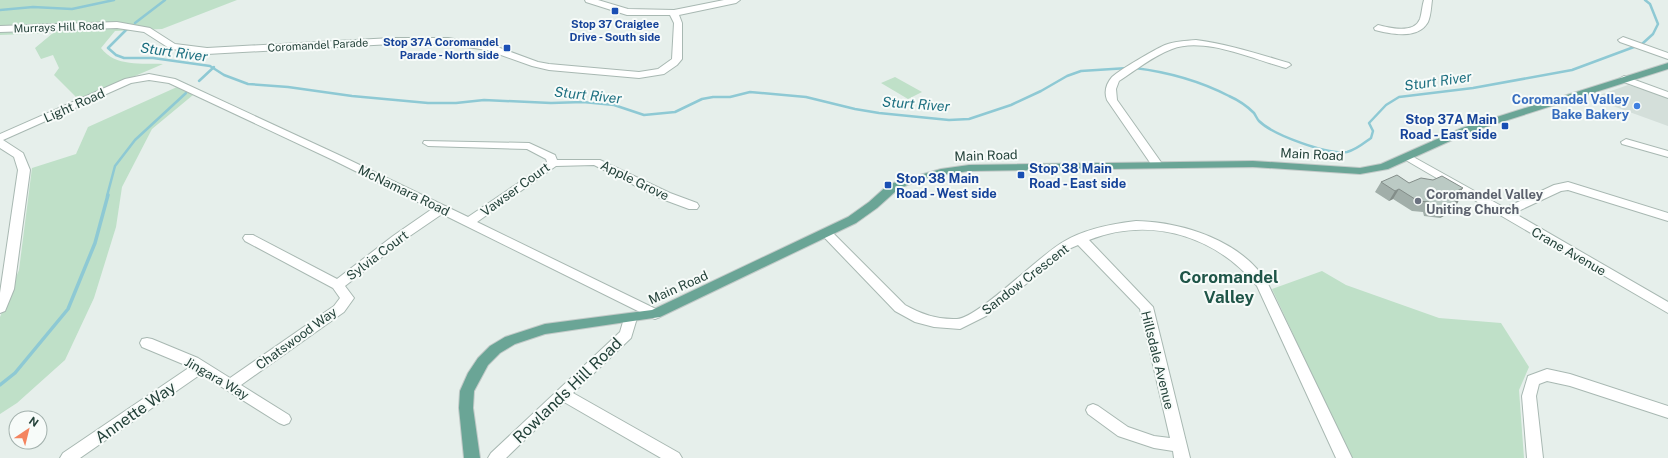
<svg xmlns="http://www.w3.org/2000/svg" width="1668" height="458" viewBox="0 0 1668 458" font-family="'Public Sans',sans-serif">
  <rect width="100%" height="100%" fill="#e6efeb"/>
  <polygon fill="#d4dfda" points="1628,85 1668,97 1668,126 1591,98"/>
  <g fill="#bfe0c8">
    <path d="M0,0H237L162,29L115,31L101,48C115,67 142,63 163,64L79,100L54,75L59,68L53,55L41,59L35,48L53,33L0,35Z"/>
    <polygon points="895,77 922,92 908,99 881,83"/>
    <polygon points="177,87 193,95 152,129 122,187 116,227 94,298 65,360 17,403 0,414 0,317 19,270 32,168 76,154 88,127"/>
    <polygon points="1322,271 1346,285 1439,318 1501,323 1529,367 1519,390 1524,458 1351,458 1272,289"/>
  </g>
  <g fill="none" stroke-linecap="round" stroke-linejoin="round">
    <g stroke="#8ec9d4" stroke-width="2.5">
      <polyline points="0,10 33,7 72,9 114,0"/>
      <polyline points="135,23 165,0"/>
      <polyline points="127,29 108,48 116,55 124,58 153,58 210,66 224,75 248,84 288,87 352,96 428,103 456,103 484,100 551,103 583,102 614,105 644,115 675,112 702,99 713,97 730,97 750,92 806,97 855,109 879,113 949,120 969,119 1011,105 1041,91 1067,76 1081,71 1128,68"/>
      <path d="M1135,68C1167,72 1200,81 1229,96C1238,100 1247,106 1254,113C1256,116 1257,119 1259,121C1273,135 1328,155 1347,152C1356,150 1364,143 1371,138L1373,131L1369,123L1386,105L1399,97L1473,88L1572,70L1642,44L1653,34L1658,24L1650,4L1645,0"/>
      <polyline points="199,81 214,67"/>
      <polyline points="107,196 115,166 135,140 186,93"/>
    </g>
    <polyline stroke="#8ec9d4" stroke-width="3.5" points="0,385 15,373 68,309 95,243 108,195"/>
    <g stroke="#a8b8b2" stroke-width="2">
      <g id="minor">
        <polygon points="585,0 598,0 628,9 674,10 724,0 740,0 736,3 679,15 682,23 682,59 677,65 664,74 639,78 549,70 532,66 487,50 448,44 392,44 207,54 191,53 169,48 144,32 117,28 0,32 0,26 117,22 150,28 175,44 207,48 392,38 448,38 492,45 538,62 549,64 639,72 658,69 672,59 674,23 670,15 627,15 586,2"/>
        <path d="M1424,0H1432C1431,7 1431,15 1428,22C1418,40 1391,34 1375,30L1374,28L1378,25C1390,28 1414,34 1420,19C1422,13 1422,6 1424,0Z"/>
        <polygon points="1623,37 1668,53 1668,59 1620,42 1618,40"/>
        <path d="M1196,40C1228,44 1258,54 1289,63L1291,65L1286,68C1255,60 1204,36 1172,49C1153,56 1136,70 1119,81L1116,89L1117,100L1163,165L1157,168L1153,167L1107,100C1104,92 1106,84 1112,77C1121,69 1154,50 1165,45C1175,41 1185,41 1196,40Z"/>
        <polygon points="149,74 175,79 341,156 468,217 545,165 547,162 546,159 527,149 428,146 423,143 424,141 529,143 555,155 557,160 600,160 670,193 697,203 699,206 697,209 689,209 662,199 594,165 556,166 477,222 660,311 662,314 660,317 655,319 650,317 442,214 401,242 345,286 354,298 344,312 241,385 289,415 291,419 289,423 284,425 279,423 201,374 80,458 60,458 63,453 190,367 142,347 140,343 142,339 147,338 152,339 198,358 230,378 334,306 340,298 333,288 245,241 243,238 245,235 253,235 337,279 393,236 432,209 333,160 169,83 149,80 131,83 3,140 23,153 30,170 14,289 5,311 0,313 0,293 18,170 14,157 0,148 0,134 125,79"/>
        <polygon points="1624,76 1668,92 1668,98 1621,81 1619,79"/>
        <polygon points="1626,139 1668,151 1668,157 1622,144 1621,142"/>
        <polygon points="1408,154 1505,208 1554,185 1568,182 1668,213 1668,221 1568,190 1561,191 1514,213 1668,302 1668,313 1404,159 1403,157"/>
        <path d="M1136,221C1183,222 1243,241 1268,284L1352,458H1336L1257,286C1215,235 1150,216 1089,240L1153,307L1190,458H1174L1173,451L1154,448L1118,436L1088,414L1086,410L1088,406L1093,404L1098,406L1128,427L1154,436L1170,438L1140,309L1078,245L1071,248L986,316L960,329L934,327L915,322L895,311L820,233L822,230H830L905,305C921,314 938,320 957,319C978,318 1040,255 1063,242C1084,229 1111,224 1136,221Z"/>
        <polygon points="630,313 635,315 637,318 631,338 573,393 679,453 682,458 661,458 564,402 506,458 488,458 491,453 620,332 625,315"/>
        <polygon points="1547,369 1570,374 1668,406 1668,418 1570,386 1547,381 1539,384 1536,396 1543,458 1527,458 1522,396 1528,376"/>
      </g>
    </g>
    <g stroke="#c2cac8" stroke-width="2">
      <polygon id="major" points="1668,63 1668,69 1470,132 1388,169 1360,174 1253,167 969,171 942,175 907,185 896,191 877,208 856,223 660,317 545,334 515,344 500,353 488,365 474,391 473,408 480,458 464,458 459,408 460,391 468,373 478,358 490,346 505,337 545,324 652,310 848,217 869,202 888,185 899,181 941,169 969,165 1253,161 1360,168 1381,164 1462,128"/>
    </g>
    <use href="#minor" fill="#fff" fill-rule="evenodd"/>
    <use href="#major" fill="#6aa596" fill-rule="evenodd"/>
  </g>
  <polygon fill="#a1aea9" points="1381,182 1409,183 1459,200 1453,211 1440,218 1424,216 1423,212 1412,211 1393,199 1389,201 1375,192"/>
  <g fill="#838d89">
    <polygon points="1463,188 1457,198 1451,194"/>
    <polygon points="1399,189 1393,199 1389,201 1395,191"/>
    <polygon points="1459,200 1453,211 1440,218 1446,207"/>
  </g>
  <polygon fill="#bbcac4" stroke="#838d89" points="1397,175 1409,183 1421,178 1433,180 1442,176 1463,188 1451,194 1459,200 1446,207 1430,205 1429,202 1418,201 1399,189 1395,191 1381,182"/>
  <g fill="#1a4fb4" stroke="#f7fbf9" stroke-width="1.5">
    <rect x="611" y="7" width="8" height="8" rx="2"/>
    <rect x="503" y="44" width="8" height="8" rx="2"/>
    <rect x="1501" y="122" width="8" height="8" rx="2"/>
    <rect x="1017" y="171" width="8" height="8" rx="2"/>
    <rect x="884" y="181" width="8" height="8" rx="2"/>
  </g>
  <circle fill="#3f7fe0" stroke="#f7fbf9" stroke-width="1.5" cx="1637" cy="106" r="4"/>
  <circle fill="#6b7280" stroke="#f7fbf9" stroke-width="1.5" cx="1418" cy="201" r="4"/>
  <g text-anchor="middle" stroke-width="4" stroke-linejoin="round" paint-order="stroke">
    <g font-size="11" font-weight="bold" fill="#164399" stroke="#f7fbf9">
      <text x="615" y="28">Stop 37 Craiglee<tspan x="615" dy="13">Drive - South side</tspan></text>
      <text x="499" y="46" text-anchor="end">Stop 37A Coromandel<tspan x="499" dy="13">Parade - North side</tspan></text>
    </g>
    <g font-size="11" fill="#24423a" stroke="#f7fbf9">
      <text transform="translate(59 27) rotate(-2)" y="4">Murrays Hill Road</text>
      <text transform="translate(318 45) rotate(-3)" y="4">Coromandel Parade</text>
    </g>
    <g font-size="13" font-weight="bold" fill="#366cbe" stroke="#f7fbf9" text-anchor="end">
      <text x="1629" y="104">Coromandel Valley<tspan x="1629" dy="15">Bake Bakery</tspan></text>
    </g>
    <g font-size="13" fill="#24423a" stroke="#f7fbf9">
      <text transform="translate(74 105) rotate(-24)" y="5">Light Road</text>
      <text transform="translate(1312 154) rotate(3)" y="5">Main Road</text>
      <text transform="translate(986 155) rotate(-2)" y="5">Main Road</text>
      <text transform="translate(635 180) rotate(26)" y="5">Apple Grove</text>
      <text transform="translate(515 189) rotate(-36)" y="5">Vawser Court</text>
      <text transform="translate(404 190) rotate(26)" y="5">McNamara Road</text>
      <text transform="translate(1569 251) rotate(30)" y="5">Crane Avenue</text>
      <text transform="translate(377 255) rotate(-37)" y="5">Sylvia Court</text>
      <text transform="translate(1025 279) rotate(-38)" y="5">Sandow Crescent</text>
      <text transform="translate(678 287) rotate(-24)" y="5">Main Road</text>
      <text transform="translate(296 338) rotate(-36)" y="5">Chatswood Way</text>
      <text transform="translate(1158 360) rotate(76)" y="5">Hillsdale Avenue</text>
      <text transform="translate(217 378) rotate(30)" y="5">Jingara Way</text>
    </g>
    <g font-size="13" font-weight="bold" fill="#164399" stroke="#f7fbf9" text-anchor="start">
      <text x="1497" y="124" text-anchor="end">Stop 37A Main<tspan x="1497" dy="15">Road - East side</tspan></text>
      <text x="1029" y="173">Stop 38 Main<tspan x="1029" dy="15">Road - East side</tspan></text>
      <text x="896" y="183">Stop 38 Main<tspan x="896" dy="15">Road - West side</tspan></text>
    </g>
    <g font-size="13" font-weight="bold" fill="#5b616d" stroke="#f7fbf9" text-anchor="start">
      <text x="1426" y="199">Coromandel Valley<tspan x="1426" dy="15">Uniting Church</tspan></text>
    </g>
    <g font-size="14" font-style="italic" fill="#1c6f80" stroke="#f7fbf9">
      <text transform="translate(174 52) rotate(8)" y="5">Sturt River</text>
      <text transform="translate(1438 81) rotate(-8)" y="5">Sturt River</text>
      <text transform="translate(588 95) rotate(6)" y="5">Sturt River</text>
      <text transform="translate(916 104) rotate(4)" y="5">Sturt River</text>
    </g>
    <g font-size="16" fill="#24423a" stroke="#f7fbf9">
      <text transform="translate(567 390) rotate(-44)" y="6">Rowlands Hill Road</text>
      <text transform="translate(135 412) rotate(-35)" y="6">Annette Way</text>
    </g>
    <g font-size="17" font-weight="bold" fill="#1f5548" stroke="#f7fbf9">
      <text x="1229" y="283">Coromandel<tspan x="1229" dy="20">Valley</tspan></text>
    </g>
  </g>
  <g transform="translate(28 430) rotate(35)"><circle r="19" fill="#f7fbf9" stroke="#a3b1ad"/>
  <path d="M0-3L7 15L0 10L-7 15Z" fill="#f4845f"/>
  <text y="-6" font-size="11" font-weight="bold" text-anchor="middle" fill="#24423a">N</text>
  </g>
</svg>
